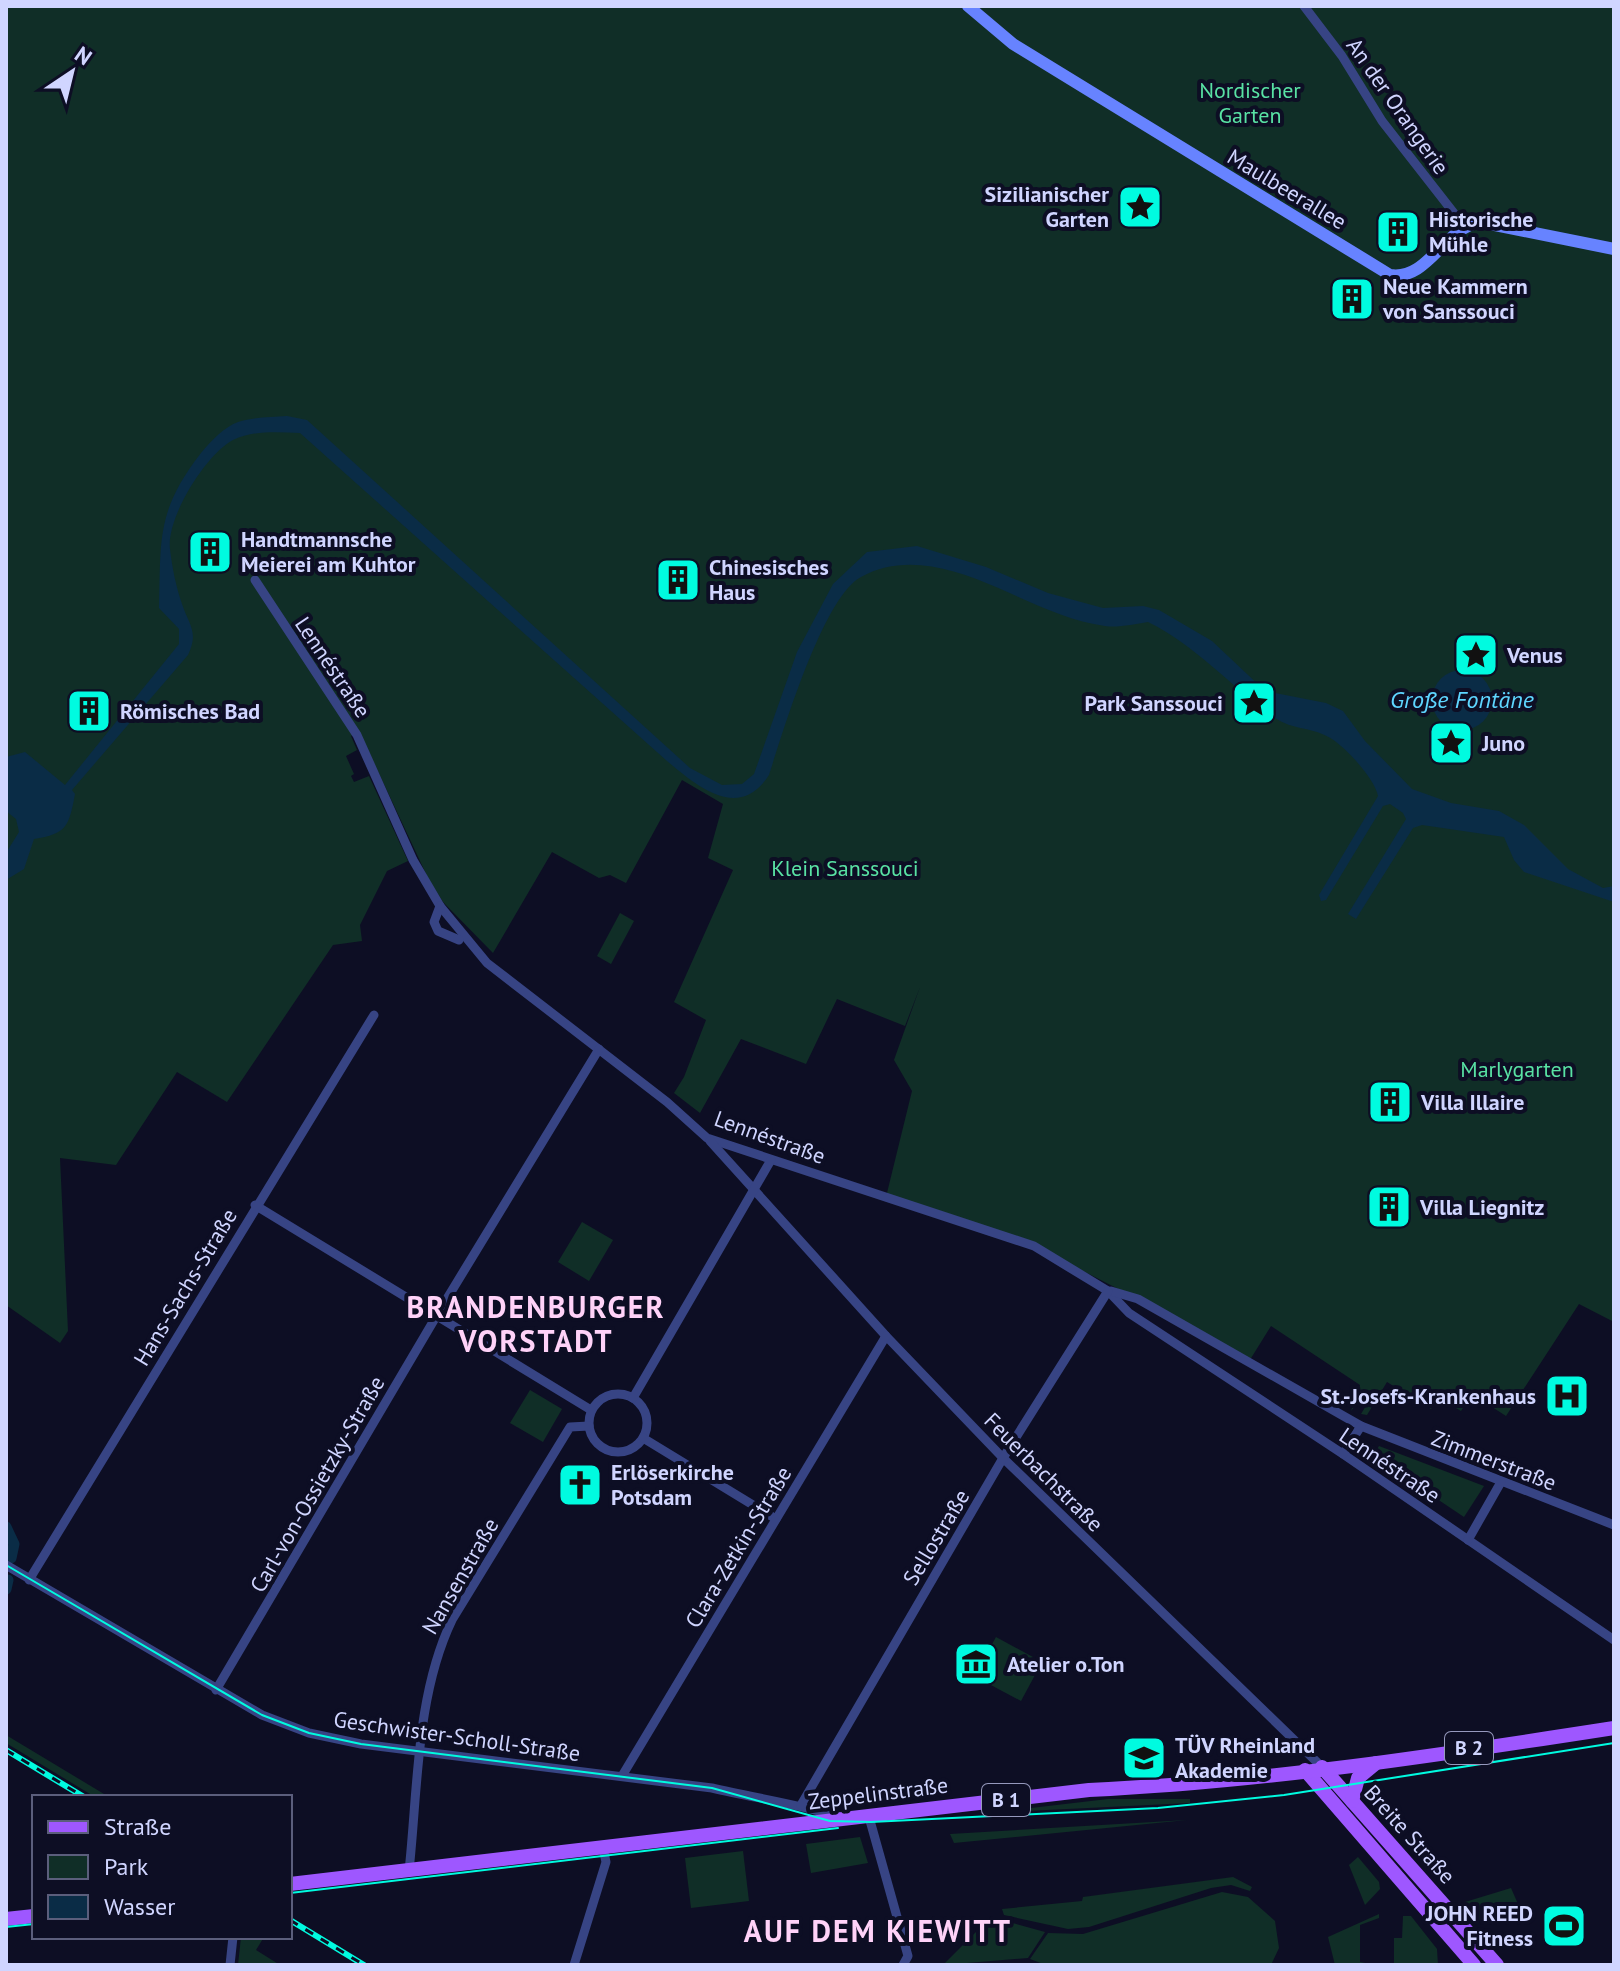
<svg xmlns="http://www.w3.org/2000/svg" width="1620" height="1971" viewBox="0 0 1620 1971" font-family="'PT Sans',sans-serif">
  <rect width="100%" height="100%" fill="#0d0e24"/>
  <g fill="#102e27">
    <polygon points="6,6 1614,6 1614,1322 1579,1304 1506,1416 1472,1394 1461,1411 1439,1398 1431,1409 1387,1382 1367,1415 1361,1414 1373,1394 1367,1391 1351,1411 1360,1385 1271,1326 1248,1363 1138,1299 1034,1246 886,1197 912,1091 894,1060 920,987 905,1026 837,999 806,1064 741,1039 700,1113 674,1093 684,1077 706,1020 674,1002 733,870 708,858 723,804 682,780 626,883 610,875 599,878 552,852 493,953 443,902 428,878 359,731 351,736 357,750 346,756 354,774 351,776 354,782 369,776 408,861 387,871 360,925 362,941 333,945 227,1102 177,1072 116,1165 60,1158 68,1331 60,1343 6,1305"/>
    <polygon points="620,913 634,921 611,964 597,956"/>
    <polygon points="582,1222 613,1240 589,1281 558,1262"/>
    <polygon points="530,1390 562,1409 543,1442 510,1423"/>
    <polygon points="1379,1446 1484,1486 1464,1517 1373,1456"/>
    <polygon points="996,1637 1042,1662 1021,1701 974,1676"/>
    <polygon points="6,1735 109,1797 95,1797 6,1743"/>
    <polygon points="1108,1799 1190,1799 1190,1803 987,1813"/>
    <polygon points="1187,1820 954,1843 950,1834"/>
    <polygon points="860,1837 868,1863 811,1873 806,1844"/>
    <polygon points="743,1851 749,1901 691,1908 685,1858"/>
    <polygon points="1358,1857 1379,1882 1380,1889 1365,1905 1349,1865"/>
    <polygon points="1233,1877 1252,1887 1250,1891 1231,1885 1211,1888 1089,1927 1068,1929 1004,1915 1002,1909 1082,1901 1083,1897"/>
    <polygon points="1511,1888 1518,1904 1480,1921 1465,1902"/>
    <polygon points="1222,1892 1248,1897 1275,1921 1279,1948 1271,1965 1046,1965 1030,1959 1048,1933 1083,1934"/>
    <polygon points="1379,1914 1379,1918 1360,1925 1360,1962 1376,1965 1335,1965 1328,1937"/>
    <polygon points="1403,1916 1411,1916 1437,1949 1438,1965 1394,1965 1394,1938 1402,1938"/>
    <polygon points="1009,1922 1045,1932 1028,1958 943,1965 981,1927"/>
    <polygon points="241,1937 264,1937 256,1950 280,1965 238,1965"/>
  </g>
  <g fill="#0a2c46">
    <path d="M287,416L307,420L690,768L722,785L742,784L754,774L797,652L833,584L867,552L917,546L986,567L1048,593L1103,608L1143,606L1159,610L1212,641L1265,691L1326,703L1343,711L1365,741L1412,789L1451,803L1499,811L1524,825L1568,869L1603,888L1614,886V902L1524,872L1514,860L1504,837L1422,825L1413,828L1356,919L1348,914L1406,819L1403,813L1390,804L1383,806L1326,900L1321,901L1319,895L1378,796C1375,779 1347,749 1332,739C1314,727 1292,730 1275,718C1231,687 1197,646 1148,622C1134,624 1118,628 1105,626C1068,621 1030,602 996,587C953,569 905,553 861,577C823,597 783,732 769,775C739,822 697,786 667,761L300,433C278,432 254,430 233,440C206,454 166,518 170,549C172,567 176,587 182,604C189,625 199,632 188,655L72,790L75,794C69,826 67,834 34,839L24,869L6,880V853L19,832L16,819L6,811V757L25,752L65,785L179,644V629L159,608C161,539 156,511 201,453C210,442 224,427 238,422C253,417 271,417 287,416Z"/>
    <circle cx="1462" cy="700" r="30"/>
  </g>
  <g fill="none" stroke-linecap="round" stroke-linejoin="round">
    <g stroke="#0a2c46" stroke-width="11">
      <polyline points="6,1527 14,1544 11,1558"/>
      <polyline points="6,1589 8,1580"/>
    </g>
    <g stroke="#374484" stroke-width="9">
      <polyline points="1304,6 1342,56 1382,121 1464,226"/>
      <polyline points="255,580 357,735 413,860 440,906 487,963 667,1102 707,1138 1034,1246 1108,1291 1129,1313 1343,1454 1614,1640"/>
      <polyline points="440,906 434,922 438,931 459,940"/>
      <polyline points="710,1141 886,1336 1003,1458 1322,1767"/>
      <polyline points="255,1205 591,1410"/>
      <polyline points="1111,1291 1138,1299 1361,1426 1614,1525"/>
      <circle cx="618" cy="1423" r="29"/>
      <polyline points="633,1398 771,1160"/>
      <polyline points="643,1438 776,1519"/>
      <polyline points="1343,1454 1361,1426"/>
      <polyline points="1468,1540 1501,1482"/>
      <path d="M6,1565L262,1715L309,1733L361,1744L712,1788C755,1798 798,1804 840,1817"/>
      <polyline points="29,1580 374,1015"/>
      <polyline points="216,1690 437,1315 599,1049"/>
      <polyline points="622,1776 886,1336"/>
      <polyline points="801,1805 1003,1458 1108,1291"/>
      <polyline points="869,1817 908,1956 903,1965"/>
      <path d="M409,1871C418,1788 416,1695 452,1620L570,1427L589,1426"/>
      <polyline points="230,1965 233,1937"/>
      <polyline points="574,1965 606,1862 603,1848"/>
    </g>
    <path stroke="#6783ff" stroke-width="12" d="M968,6L1013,44L1390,275C1428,281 1444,228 1480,222L1614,249"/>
    <g stroke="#9e57ff" stroke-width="14">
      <polyline points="1322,1767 1497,1965"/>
      <polyline points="1305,1770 1474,1965"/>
      <polyline points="1352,1801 1358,1778 1376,1763"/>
      <path d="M290,1884L1089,1790C1264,1782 1440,1755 1614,1728"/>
      <polyline points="6,1919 34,1916"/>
    </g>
    <g stroke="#00fbe0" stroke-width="2">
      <polyline points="6,1565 262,1715 309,1733 361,1744 712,1788 830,1821 871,1822 1158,1808 1284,1795 1614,1743"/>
      <polyline points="290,1893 838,1828"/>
      <polyline points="6,1927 34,1924"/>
    </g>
    <g stroke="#00fbe0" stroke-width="6">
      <g id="rail">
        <polyline points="6,1750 84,1797"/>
        <polyline points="290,1920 364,1965"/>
      </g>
    </g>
    <use href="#rail" stroke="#0d0e24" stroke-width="3" stroke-dasharray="9" stroke-linecap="butt"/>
  </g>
  <defs>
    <g id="sight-square" transform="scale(2.3)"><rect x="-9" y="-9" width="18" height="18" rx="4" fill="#00fbe0" stroke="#0d0e24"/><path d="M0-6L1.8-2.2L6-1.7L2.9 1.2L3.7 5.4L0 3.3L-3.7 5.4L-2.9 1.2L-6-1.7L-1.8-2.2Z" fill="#111"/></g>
    <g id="building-square" transform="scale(2.3)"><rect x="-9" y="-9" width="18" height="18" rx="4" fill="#00fbe0" stroke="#0d0e24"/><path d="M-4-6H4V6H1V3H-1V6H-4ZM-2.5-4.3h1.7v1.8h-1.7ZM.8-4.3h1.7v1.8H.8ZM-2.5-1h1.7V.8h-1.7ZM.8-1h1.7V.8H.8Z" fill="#111"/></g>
    <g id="hospital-square" transform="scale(2.3)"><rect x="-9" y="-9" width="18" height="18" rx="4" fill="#00fbe0" stroke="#0d0e24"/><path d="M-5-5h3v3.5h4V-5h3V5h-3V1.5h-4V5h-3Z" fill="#111"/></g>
    <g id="church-square" transform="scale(2.3)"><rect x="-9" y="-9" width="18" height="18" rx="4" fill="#00fbe0" stroke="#0d0e24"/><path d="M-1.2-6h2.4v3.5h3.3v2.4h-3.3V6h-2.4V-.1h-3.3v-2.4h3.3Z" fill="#111"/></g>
    <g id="museum-square" transform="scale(2.3)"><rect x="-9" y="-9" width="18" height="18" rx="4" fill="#00fbe0" stroke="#0d0e24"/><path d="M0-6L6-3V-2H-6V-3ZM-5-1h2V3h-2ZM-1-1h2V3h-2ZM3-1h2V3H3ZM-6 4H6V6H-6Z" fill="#111"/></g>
    <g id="university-square" transform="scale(2.3)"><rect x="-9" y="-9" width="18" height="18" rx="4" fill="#00fbe0" stroke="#0d0e24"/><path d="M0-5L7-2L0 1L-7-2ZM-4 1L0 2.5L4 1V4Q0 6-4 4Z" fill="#111"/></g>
    <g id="stadium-square" transform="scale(2.3)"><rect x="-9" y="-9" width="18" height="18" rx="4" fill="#00fbe0" stroke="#0d0e24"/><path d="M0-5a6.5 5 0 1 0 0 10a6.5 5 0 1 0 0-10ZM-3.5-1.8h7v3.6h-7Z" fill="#111"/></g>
  </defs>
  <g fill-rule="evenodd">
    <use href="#sight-square" x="1140" y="207"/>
    <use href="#building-square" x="1398" y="232"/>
    <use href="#building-square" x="1352" y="299"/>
    <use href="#building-square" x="210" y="552"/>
    <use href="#building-square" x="678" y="580"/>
    <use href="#sight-square" x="1476" y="655"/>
    <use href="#sight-square" x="1254" y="703"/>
    <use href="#building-square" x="89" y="711"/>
    <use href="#sight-square" x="1451" y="743"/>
    <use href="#building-square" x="1390" y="1102"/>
    <use href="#building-square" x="1389" y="1207"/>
    <use href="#hospital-square" x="1567" y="1396"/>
    <use href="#church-square" x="580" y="1485"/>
    <use href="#museum-square" x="976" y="1664"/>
    <use href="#university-square" x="1144" y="1758"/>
    <use href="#stadium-square" x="1564" y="1926"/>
  </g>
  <g text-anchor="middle" stroke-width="8" stroke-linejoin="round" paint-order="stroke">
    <g fill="#0d0e24" stroke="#9699bd" stroke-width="2">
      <rect x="1445" y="1732" width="48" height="32" rx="6"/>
      <rect x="982" y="1784" width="48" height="32" rx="6"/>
    </g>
    <g font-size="20" font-weight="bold" fill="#d0d5ff">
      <text x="1469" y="1755">B 2</text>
      <text x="1006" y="1807">B 1</text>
    </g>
    <g font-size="22" fill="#59e2a4" stroke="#0d0e24">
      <text x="1250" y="98">Nordischer<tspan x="1250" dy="25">Garten</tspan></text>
      <text x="845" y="876">Klein Sanssouci</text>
      <text x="1517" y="1077">Marlygarten</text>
    </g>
    <g font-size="22" fill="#d0d5ff" stroke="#0d0e24">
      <text transform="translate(1398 106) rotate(55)" y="8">An der Orangerie</text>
      <text transform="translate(1287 189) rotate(31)" y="8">Maulbeerallee</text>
      <text transform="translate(333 667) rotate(56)" y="8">Lennéstraße</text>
      <text transform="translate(770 1137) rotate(20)" y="8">Lennéstraße</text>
      <text transform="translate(185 1287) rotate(-59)" y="8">Hans-Sachs-Straße</text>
      <text transform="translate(1494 1460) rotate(21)" y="8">Zimmerstraße</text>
      <text transform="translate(1390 1465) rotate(34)" y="8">Lennéstraße</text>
      <text transform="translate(1044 1472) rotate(45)" y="8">Feuerbachstraße</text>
      <text transform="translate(317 1484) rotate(-60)" y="8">Carl-von-Ossietzky-Straße</text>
      <text transform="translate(936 1537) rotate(-59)" y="8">Sellostraße</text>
      <text transform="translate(738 1547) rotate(-59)" y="8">Clara-Zetkin-Straße</text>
      <text transform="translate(460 1576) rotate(-60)" y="8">Nansenstraße</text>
      <text transform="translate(457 1736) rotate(8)" y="8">Geschwister-Scholl-Straße</text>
      <text transform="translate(878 1793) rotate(-7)" y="8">Zeppelinstraße</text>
      <text transform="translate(1410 1834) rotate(48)" y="8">Breite Straße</text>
    </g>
    <g font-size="22" font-weight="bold" fill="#d0d5ff" stroke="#0d0e24" text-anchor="start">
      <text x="1109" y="202" text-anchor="end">Sizilianischer<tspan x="1109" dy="25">Garten</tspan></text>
      <text x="1429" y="227">Historische<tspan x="1429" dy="25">Mühle</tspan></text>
      <text x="1383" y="294">Neue Kammern<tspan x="1383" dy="25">von Sanssouci</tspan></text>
      <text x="241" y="547">Handtmannsche<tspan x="241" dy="25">Meierei am Kuhtor</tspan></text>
      <text x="709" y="575">Chinesisches<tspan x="709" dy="25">Haus</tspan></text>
      <text x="1507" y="663">Venus</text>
      <text x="1223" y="711" text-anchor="end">Park Sanssouci</text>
      <text x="120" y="719">Römisches Bad</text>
      <text x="1482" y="751">Juno</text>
      <text x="1421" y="1110">Villa Illaire</text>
      <text x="1420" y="1215">Villa Liegnitz</text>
      <text x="1536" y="1404" text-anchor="end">St.-Josefs-Krankenhaus</text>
      <text x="611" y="1480">Erlöserkirche<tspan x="611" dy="25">Potsdam</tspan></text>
      <text x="1007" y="1672">Atelier o.Ton</text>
      <text x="1175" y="1753">TÜV Rheinland<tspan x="1175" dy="25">Akademie</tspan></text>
      <text x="1533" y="1921" text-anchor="end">JOHN REED<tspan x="1533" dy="25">Fitness</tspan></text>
    </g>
    <g font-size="24" font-style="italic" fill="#5ed6ff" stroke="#0d0e24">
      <text x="1462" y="708">Große Fontäne</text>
    </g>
    <g font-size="30" font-weight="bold" letter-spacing="2" fill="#ffd2f8" stroke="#0d0e24">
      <text x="536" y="1318">BRANDENBURGER<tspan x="536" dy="34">VORSTADT</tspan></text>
      <text x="878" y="1942">AUF DEM KIEWITT</text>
    </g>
  </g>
  <rect width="1620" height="1971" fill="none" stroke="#d0d5ff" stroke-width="16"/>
  <rect x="32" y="1795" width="260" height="144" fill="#0d0e24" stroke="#5b5e7c" stroke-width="2"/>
  <rect x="48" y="1821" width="40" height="12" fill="#9e57ff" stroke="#5b5e7c" stroke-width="2"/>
  <text x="104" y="1835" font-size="24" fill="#d0d5ff">Straße</text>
  <rect x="48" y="1855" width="40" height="24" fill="#102e27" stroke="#5b5e7c" stroke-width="2"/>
  <text x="104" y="1875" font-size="24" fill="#d0d5ff">Park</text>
  <rect x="48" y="1895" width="40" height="24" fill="#0a2c46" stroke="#5b5e7c" stroke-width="2"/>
  <text x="104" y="1915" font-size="24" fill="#d0d5ff">Wasser</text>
  <g transform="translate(72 72) rotate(35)" stroke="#0d0e24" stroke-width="6" paint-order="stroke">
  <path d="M0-6L14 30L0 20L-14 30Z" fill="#d0d5ff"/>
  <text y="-12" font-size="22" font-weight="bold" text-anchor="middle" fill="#d0d5ff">N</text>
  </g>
</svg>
